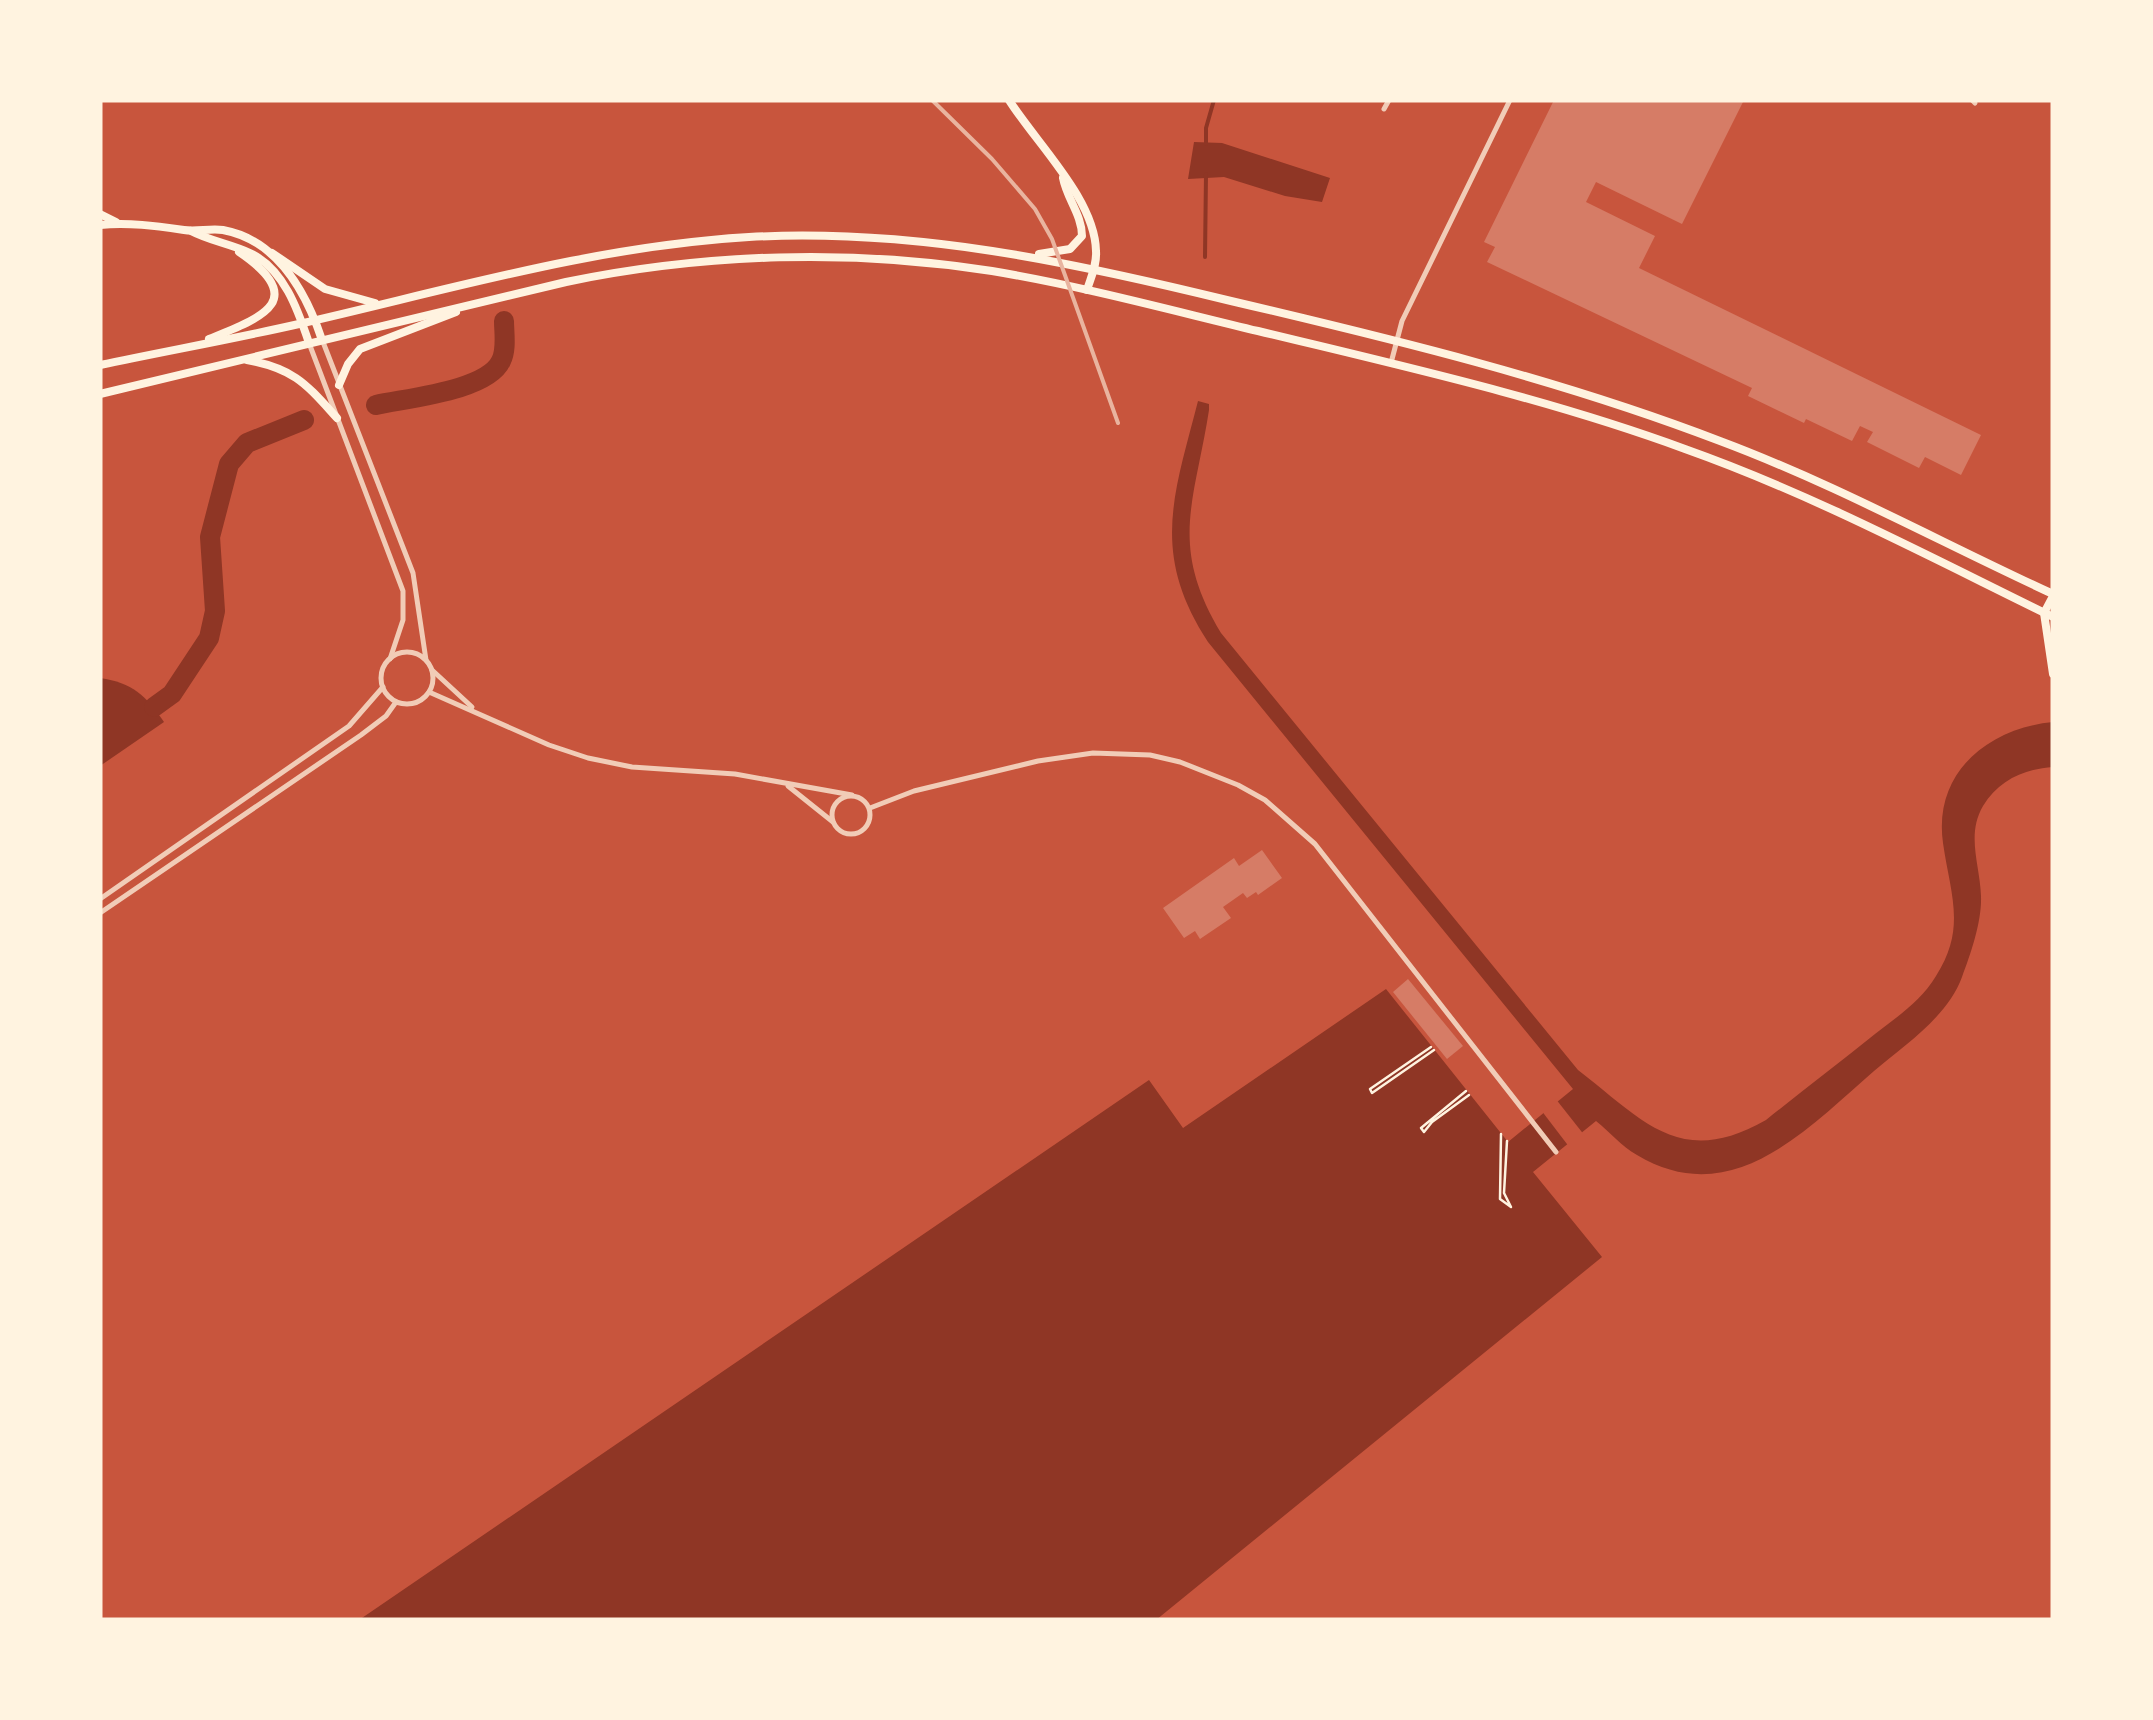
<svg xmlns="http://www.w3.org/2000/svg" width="2153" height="1720" viewBox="0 0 2153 1720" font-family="'PT Sans Narrow',sans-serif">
  <rect width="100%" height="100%" fill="#c8553d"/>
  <g fill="#8f3625">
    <polygon points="1194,142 1222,143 1330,178 1322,202 1285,196 1224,177 1188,179"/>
    <path d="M1198,401L1209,404V410C1195,501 1168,545 1221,633L1578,1070C1644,1121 1680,1169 1766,1120C1802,1091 1839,1063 1875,1034C1897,1017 1921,1001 1936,976C1967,928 1950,893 1943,843C1933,772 1989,728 2053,722V767C2024,769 1999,780 1983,806C1966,835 1980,865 1981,896C1982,921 1971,953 1962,977C1948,1016 1905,1045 1874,1071C1807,1129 1732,1212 1637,1155C1621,1146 1610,1132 1596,1121L1533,1172L1602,1257L1156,1620H359L1149,1080L1183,1128L1386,989L1508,1142L1573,1089L1208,642C1150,553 1174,495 1198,401Z"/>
    <path d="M100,678C133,683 145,695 164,722L100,766Z"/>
  </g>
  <polygon fill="#c8553d" points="1555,1098 1585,1136 1570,1148 1541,1110"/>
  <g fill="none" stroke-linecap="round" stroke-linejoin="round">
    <g stroke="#8f3625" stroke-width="4">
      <polyline points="1206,144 1206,128 1214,100"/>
      <polyline points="1205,257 1206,174"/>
    </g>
    <g stroke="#8f3625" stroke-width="20">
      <path d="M376,405C407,398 487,391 501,361C507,349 504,333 504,321"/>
      <polyline points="154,707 172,694 209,638 215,611 210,537 229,464 247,443 304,420"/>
    </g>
  </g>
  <g fill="#d67c66">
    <polygon points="1554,100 1744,100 1682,224 1596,182 1586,202 1655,236 1639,268 1981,435 1961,475 1925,457 1919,468 1867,442 1873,432 1860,426 1852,441 1806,419 1804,423 1748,396 1752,388 1487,262 1495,247 1484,242"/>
    <polygon points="1262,850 1282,878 1258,895 1256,892 1247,898 1243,893 1223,907 1231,918 1200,939 1195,931 1184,938 1163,908 1234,858 1239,866"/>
    <polygon points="1408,979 1463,1046 1447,1059 1393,992"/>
  </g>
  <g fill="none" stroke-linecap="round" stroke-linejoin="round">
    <g stroke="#fff3e0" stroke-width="2.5">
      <polyline points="1431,1047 1370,1089 1372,1093 1434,1050"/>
      <polyline points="1466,1091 1421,1128 1424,1132 1432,1122 1469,1095"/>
      <polyline points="1501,1134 1500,1199 1511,1207 1504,1193 1507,1141"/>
    </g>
    <g stroke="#f1ccb7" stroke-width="5">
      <polyline points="1972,100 1975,103"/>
      <polyline points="1384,109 1389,100"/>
      <polyline points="323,342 413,573 426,660"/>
      <polyline points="309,343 403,591 403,620 390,659"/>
      <polyline points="1391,363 1402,321 1510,100"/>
      <circle cx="407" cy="678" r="26"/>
      <polyline points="432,670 472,707"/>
      <polyline points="429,692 549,745 588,758 632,767 735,774 852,795"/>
      <polyline points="788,786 833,822"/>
      <circle cx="851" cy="815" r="19"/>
      <polyline points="870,808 914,791 1038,761 1093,753 1150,755 1180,762 1238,785 1265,800 1315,844 1556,1152"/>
      <polyline points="100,899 349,726 383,687"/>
      <polyline points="100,913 361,735 386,716 396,702"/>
    </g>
    <g stroke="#fff3e0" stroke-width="8">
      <path d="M1009,100C1036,143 1095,199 1096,251C1097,265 1091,277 1087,290"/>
      <polyline points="100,214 116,222"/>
      <path d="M100,225C128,222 156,226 184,230C197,232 210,228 223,230C277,240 306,292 322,340"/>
      <path d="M191,231C210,241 231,244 250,253C284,269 298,310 309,343"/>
      <polyline points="272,253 325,289 375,303"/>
      <path d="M1039,254L1070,249L1082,236C1082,215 1067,199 1063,178"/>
      <path d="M209,339C260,318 311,301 239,252"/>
      <path d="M247,360C295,369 306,384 337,418"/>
      <path d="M100,365C166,351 233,339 299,324C448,290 595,246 749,237C914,228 1072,262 1231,301C1397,340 1561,380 1720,441C1835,484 1942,543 2053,594"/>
      <polyline points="339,385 348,364 360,349 456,312"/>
      <path d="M100,394L566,282C706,253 852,249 992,271C1082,286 1170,310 1258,331C1402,366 1546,398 1685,449C1812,494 1932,558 2053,617"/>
      <polyline points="2053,596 2044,613 2053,674"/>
    </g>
    <polyline stroke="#e9b49f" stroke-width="4" points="932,100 992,159 1035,209 1052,239 1118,423"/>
  </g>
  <rect width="2153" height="1720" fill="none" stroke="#fff3e0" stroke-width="205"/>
</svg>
